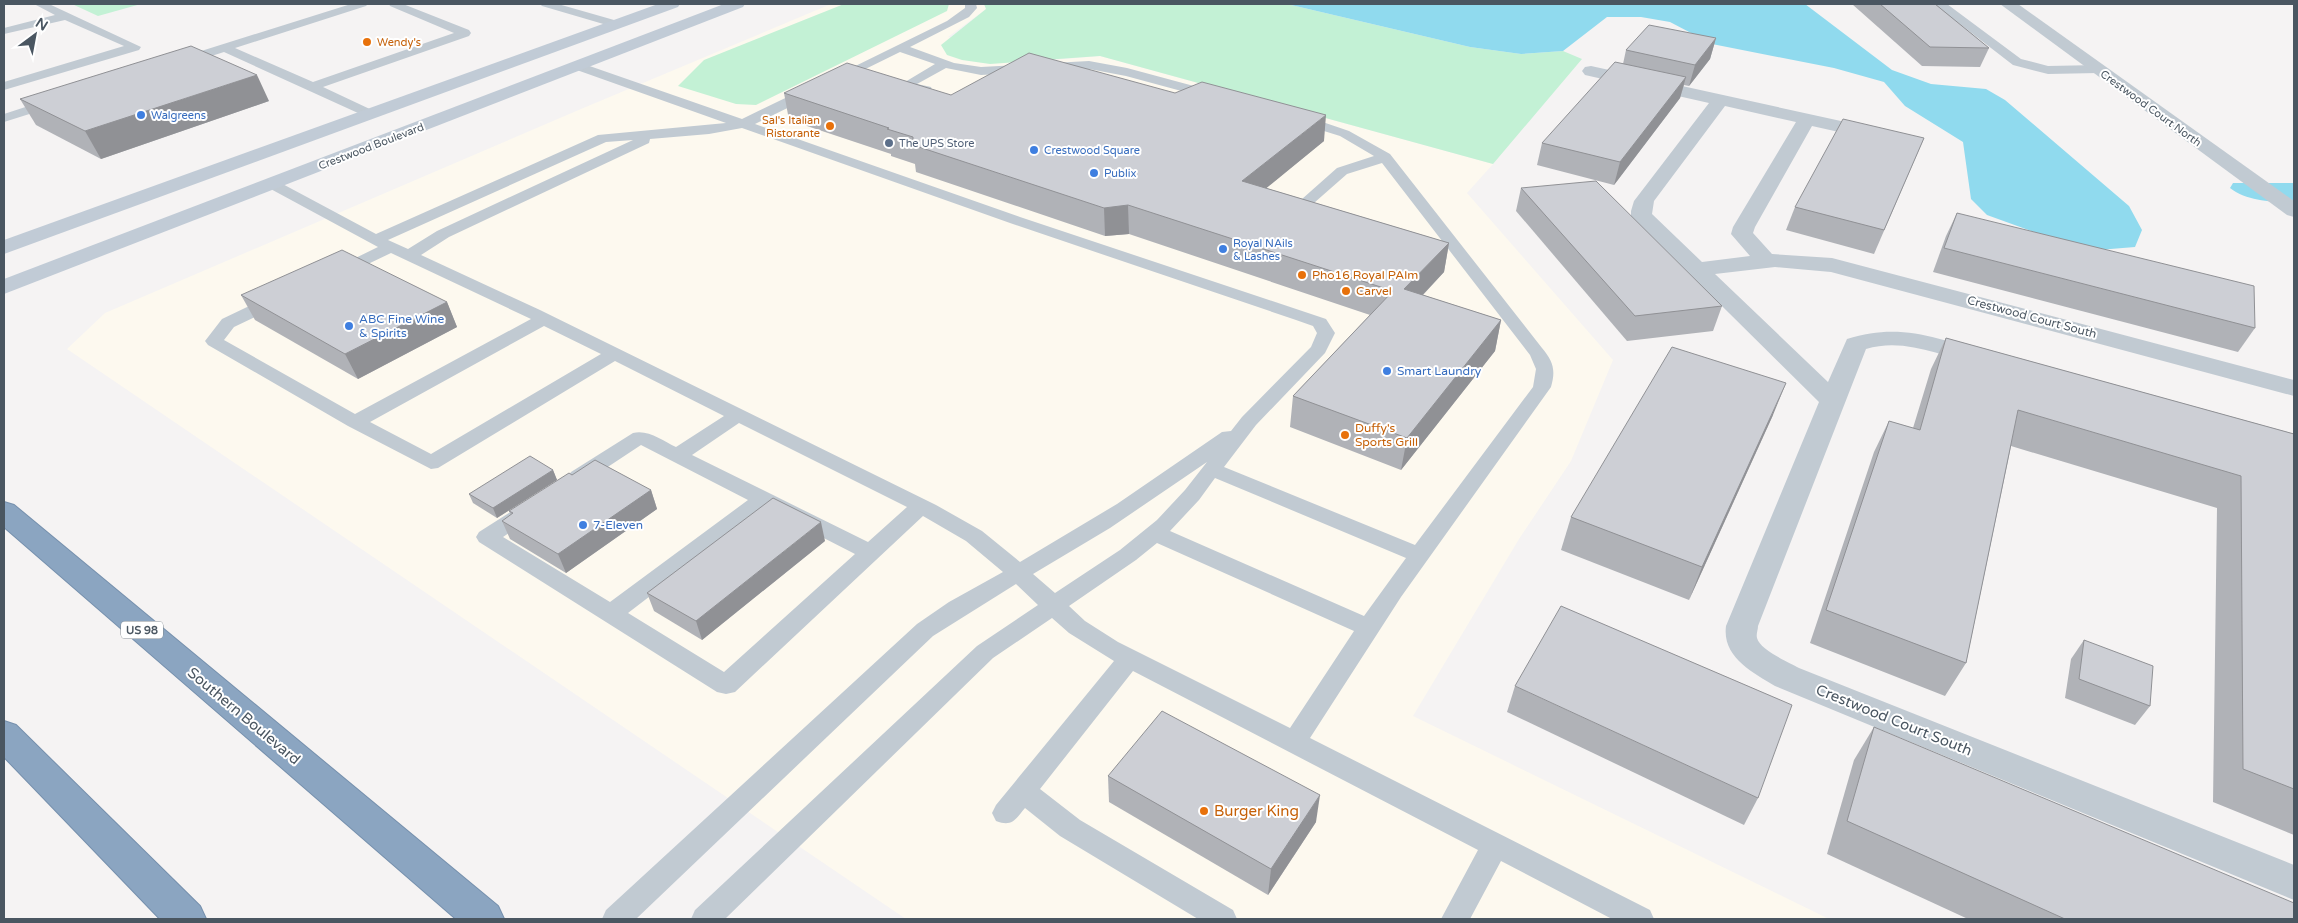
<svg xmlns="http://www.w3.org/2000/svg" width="2298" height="923" viewBox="0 0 2298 923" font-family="'Varela Round',sans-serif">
  <rect width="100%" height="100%" fill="#f5f3f3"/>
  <polygon fill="#fdf9ef" points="831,4 984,4 986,9 948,37 1029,62 1100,56 1493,164 1467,193 1613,360 1571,461 1519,539 1413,716 1829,919 906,919 67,349 105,313 581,109"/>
  <g fill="#c3f1d5">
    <polygon points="72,4 141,4 98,16"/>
    <polygon points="844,4 949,4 947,11 756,105 736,104 678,86 704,60"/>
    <polygon points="984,4 1287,4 1470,47 1521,54 1563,51 1582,59 1493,164 1100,56 990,64 962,60 947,55 941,45 986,9"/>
  </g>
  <g fill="#90daee">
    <polygon points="1287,4 1805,4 1892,70 1931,84 1986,89 2005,100 2129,206 2142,230 2135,247 2086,251 1987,215 1971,199 1963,142 1905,106 1884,82 1834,68 1712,44 1670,22 1641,17 1607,17 1563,51 1521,54 1470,47"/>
    <path d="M2233,183H2294V204C2272,201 2248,202 2230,188Z"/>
  </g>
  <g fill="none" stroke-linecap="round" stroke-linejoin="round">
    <g stroke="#7690ad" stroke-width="2">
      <g id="highway">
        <polygon points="4,502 14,505 498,906 504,919 456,919 4,527"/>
        <polygon points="4,721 16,725 200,906 206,919 160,919 4,757"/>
      </g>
    </g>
    <g fill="#c1cad2" fill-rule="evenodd">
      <polygon points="34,4 49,4 141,47 139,50 4,90 4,82 124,46 65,20 4,34 4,28 55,15"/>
      <polygon points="351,4 368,4 366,6 235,48 313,82 454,33 390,6 389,4 403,4 469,30 471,33 469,36 323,87 374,111 376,114 369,118 224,52 183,65 177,61 179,58"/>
      <polygon points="540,4 558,4 621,22 623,24 617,28 542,6"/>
      <polygon points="965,4 976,4 977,8 969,17 910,47 954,63 981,67 1089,61 1127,68 1216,92 1218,95 1211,99 1126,76 1089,69 981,75 946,68 917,84 931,87 932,90 931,93 926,94 901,88 900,85 935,64 900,52 841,81 833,81 831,78 947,21 965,8"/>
      <polygon points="1934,4 1947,4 2021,59 2048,66 2098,65 2104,69 2098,73 2048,74 2013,65"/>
      <path d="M578,62L742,119L806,88H816L817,91L816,94L755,124L1020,217L1326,319L1335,333L1325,353L1256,425L1224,467L1415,545L1533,387L1536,369L1530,355L1382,163L1347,174L1306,210H1296L1293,207L1337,168L1374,156L1340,136L1295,122L1293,119L1295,116H1305L1349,131L1390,154L1542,348C1553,361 1556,370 1551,387L1401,597L1310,738L1650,910L1654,919H1612L1501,861L1470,919H1441L1478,850L1133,671L1040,789L1080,820L1233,910L1237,919H1198L1060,836L1025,808C1015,820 1012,827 996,821L992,813L996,805L1114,661L1069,633L1052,618L993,658L725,919H691L695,910L977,646L1038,605L1016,584L933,636L636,919H602L606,910L917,624L949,602L1003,572L966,541L923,516L735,692L726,694L717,692L479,542L476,537L479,532L520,506L527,504L534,506L537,511L534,516L503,537L610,602L748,500L641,445L585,482L578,484L571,482L568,477L571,472L633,433C648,429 663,441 676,447L724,416L615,361L438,468L431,469L348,426L208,345L205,341L222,319L268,297H280L282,301L280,305L234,327L224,340L355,414L531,319L391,253L345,275H333L331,272L333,269L378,247L267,187L265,184L267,181H277L376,234L598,135L726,123L574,69L572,66ZM742,128L1010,223L1296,320L1313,326L1317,333L1311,347L1242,417L1231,431L1222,432L1117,504L1020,562L982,531L936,505L540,310L421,255L449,237L649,143L650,139L709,134ZM633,140L437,231L408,249L388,240L606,142ZM544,326L601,354L431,454L370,422ZM739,423L907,507L868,542L692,455ZM1207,462L1185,490L1157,520L1120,550L1055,593L1033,574L1110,528ZM1215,478L1406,558L1364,616L1170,531L1199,500ZM765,508L855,554L724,672L628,613ZM1157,543L1354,631L1290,728L1118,642L1085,621L1069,606L1136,560Z"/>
      <polygon points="53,98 60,102 58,105 4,122 4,114"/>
    </g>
    <g fill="#c1cad2" fill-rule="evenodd">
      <polygon points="2000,4 2018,4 2294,201 2294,217 2287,215"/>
      <path d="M1591,66L1882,130L1884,134L1882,138L1875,140L1812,126L1755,227L1753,233L1772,254L1832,258L2294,380V396L1831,272L1775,267L1715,274L1828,382L1847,339C1900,322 1936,338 1987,353L1990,358L1987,363L1978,365C1942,356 1904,337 1866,349L1758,626C1758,630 1756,634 1757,638C1760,650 1788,662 1799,668L2294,865V900L1775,686C1752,672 1722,657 1726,626L1819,402L1631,216V211L1634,201L1709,103L1585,75L1582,71L1585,67ZM1725,106L1796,122L1733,227L1731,234L1750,256L1702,262L1652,214L1654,201Z"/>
    </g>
    <g fill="#c1cbd6" fill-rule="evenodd">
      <polygon points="658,4 680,4 678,7 4,254 4,240"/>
      <polygon points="724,4 745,4 743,7 4,294 4,279"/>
    </g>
    <use href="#highway" fill="#8ba5c1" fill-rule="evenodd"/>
  </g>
  <g fill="#b0b2b7">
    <polygon points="1852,4 1935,4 1989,48 1980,67 1922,66"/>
    <polygon points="1716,38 1710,59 1689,86 1684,85 1680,98 1614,185 1537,165 1542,143 1623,64 1626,50"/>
    <polygon points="784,93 951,95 1324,141 1266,188 1449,243 1444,272 1423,295 1501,320 1495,351 1401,470 1290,427 1293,396 1370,315 1129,234 1105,236 916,172 915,164 891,156 891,154 789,120"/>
    <polygon points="20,99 269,101 101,159 36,125"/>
    <polygon points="1924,138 1874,254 1786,230 1795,207"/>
    <polygon points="1521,188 1722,306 1713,331 1627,341 1516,211"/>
    <polygon points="1957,213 2255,328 2238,352 1933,272 1946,236"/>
    <polygon points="241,295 447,302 457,327 358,379 255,320"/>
    <polygon points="1946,338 2294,434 2294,835 2213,802 2217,508 2011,446 1966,663 1945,696 1810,643 1874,452 1889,421 1913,428 1931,369"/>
    <polygon points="1773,415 1689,600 1561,550 1571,517"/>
    <polygon points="553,470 557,480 497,518 473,503 469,494"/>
    <polygon points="651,490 657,509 566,573 510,539 502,521 511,515 509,511"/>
    <polygon points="825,541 702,640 654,611 647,593"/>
    <polygon points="2084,640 2150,706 2135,725 2065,698 2071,659"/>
    <polygon points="1515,686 1758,798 1744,825 1507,712"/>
    <polygon points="1874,727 2294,919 1968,919 1827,854 1854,760"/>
    <polygon points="1108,776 1316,822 1268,895 1109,802"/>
  </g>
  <g fill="#909195">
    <polygon points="1716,38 1710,59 1689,86 1695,65"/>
    <polygon points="257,75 269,101 101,159 85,131"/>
    <polygon points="1686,77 1680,98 1614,185 1620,162"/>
    <polygon points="1326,115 1324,141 1241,209 1242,181"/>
    <polygon points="1128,205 1129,234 1105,236 1104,208"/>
    <polygon points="1449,243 1444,272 1400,319 1404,289"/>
    <polygon points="447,302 457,327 358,379 345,354"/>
    <polygon points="1501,320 1495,351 1401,470 1407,438"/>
    <polygon points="1786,383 1773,415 1689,600 1702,567"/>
    <polygon points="553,470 557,480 497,518 493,508"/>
    <polygon points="651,490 657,509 566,573 558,554"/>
    <polygon points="821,522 825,541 702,640 696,621"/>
    <polygon points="1320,795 1316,822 1268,895 1271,869"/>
  </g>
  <g fill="#cdcfd5" stroke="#909195">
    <polygon points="1880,4 1935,4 1989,48 1930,47"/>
    <polygon points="1649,25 1716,38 1695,65 1626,50"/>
    <polygon points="191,46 257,75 85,131 20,99"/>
    <polygon points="1029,53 1175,93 1202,82 1326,115 1242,181 1449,243 1404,289 1501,320 1407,438 1293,396 1393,291 1128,205 1104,208 913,145 913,137 887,129 889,128 784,93 847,63 951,95"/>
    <polygon points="1615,62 1686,77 1620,162 1542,143"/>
    <polygon points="1843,119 1924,138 1884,230 1795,207"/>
    <polygon points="1596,181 1722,306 1635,316 1521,188"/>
    <polygon points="1957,213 2254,286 2255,328 1944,248"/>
    <polygon points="342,250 447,302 345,354 241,295"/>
    <polygon points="1946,338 2294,434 2294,789 2243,769 2241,476 2018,410 1966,663 1826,610 1889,421 1920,430"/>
    <polygon points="1672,347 1786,383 1702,567 1571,517"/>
    <polygon points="530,456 553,470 493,508 469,494"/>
    <polygon points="595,460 651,490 558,554 502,521 513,513 509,511 569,473 572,475"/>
    <polygon points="773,498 821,522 696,621 647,593"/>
    <polygon points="1561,606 1792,705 1758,798 1515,686"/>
    <polygon points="2084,640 2153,666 2150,706 2079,679"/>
    <polygon points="1162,711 1320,795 1271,869 1108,776"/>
    <polygon points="1874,727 2294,903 2294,919 2065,919 1847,821"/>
  </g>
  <g fill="#e8710a" stroke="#fff" stroke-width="2">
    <circle cx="367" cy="42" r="5"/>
    <circle cx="830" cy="126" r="5"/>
    <circle cx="1302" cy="275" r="5"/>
    <circle cx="1346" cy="291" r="5"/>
    <circle cx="1345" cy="435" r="5"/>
    <circle cx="1204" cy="811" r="5"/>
  </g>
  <g fill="#3f7fe0" stroke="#fff" stroke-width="2">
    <circle cx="141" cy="115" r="5"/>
    <circle cx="1034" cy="150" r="5"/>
    <circle cx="1094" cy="173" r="5"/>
    <circle cx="1223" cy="249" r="5"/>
    <circle cx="349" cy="326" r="5"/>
    <circle cx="1387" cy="371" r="5"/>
    <circle cx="583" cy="525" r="5"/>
  </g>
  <circle fill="#5c6f8a" stroke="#fff" stroke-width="2" cx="889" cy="143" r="5"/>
  <g text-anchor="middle" stroke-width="4" stroke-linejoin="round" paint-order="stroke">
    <g font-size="11" fill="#c56008" stroke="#fff" text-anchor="start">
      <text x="377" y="46">Wendy's</text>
      <text x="820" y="124" text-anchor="end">Sal's Italian<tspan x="820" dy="13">Ristorante</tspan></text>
    </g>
    <g font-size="11" fill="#4a5661" stroke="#fff">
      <text transform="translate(2151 108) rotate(36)" y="4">Crestwood Court North</text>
      <text transform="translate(371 146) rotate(-21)" y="4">Crestwood Boulevard</text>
    </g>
    <g font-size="11" fill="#366cbe" stroke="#fff" text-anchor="start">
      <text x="151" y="119">Walgreens</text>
      <text x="1044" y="154">Crestwood Square</text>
      <text x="1104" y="177">Publix</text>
      <text x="1233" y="247">Royal NAils<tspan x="1233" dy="13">&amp; Lashes</tspan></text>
    </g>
    <g font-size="11" fill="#4e5e75" stroke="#fff" text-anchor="start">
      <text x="899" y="147">The UPS Store</text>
    </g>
    <rect fill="#fff" stroke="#808990" stroke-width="1" x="121" y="621.5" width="42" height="17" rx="4"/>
    <g font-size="11" font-weight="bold" fill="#4a5661">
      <text x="142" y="634">US 98</text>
    </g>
    <g font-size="12" fill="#c56008" stroke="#fff" text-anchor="start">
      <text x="1312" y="279">Pho16 Royal PAlm</text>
      <text x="1356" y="295">Carvel</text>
      <text x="1355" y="432">Duffy's<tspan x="1355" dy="14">Sports Grill</tspan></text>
    </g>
    <g font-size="12" fill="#4a5661" stroke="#fff">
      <text transform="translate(2032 317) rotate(15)" y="4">Crestwood Court South</text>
    </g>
    <g font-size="12" fill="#366cbe" stroke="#fff" text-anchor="start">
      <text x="359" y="323">ABC Fine Wine<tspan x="359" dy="14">&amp; Spirits</tspan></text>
      <text x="1397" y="375">Smart Laundry</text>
      <text x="593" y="529">7-Eleven</text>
    </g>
    <g font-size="15" fill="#4a5661" stroke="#fff">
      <text transform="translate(244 716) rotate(40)" y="5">Southern Boulevard</text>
      <text transform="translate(1894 720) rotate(22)" y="5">Crestwood Court South</text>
    </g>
    <g font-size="15" fill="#c56008" stroke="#fff" text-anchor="start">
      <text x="1214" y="816">Burger King</text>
    </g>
  </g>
  <rect width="2298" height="923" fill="none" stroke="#4a5661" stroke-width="10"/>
  <g transform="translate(35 35) rotate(32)" stroke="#ffffff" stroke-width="4" paint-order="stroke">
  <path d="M0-4L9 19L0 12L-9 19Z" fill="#4a5661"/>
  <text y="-8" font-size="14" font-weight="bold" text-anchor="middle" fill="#4a5661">N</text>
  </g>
</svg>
